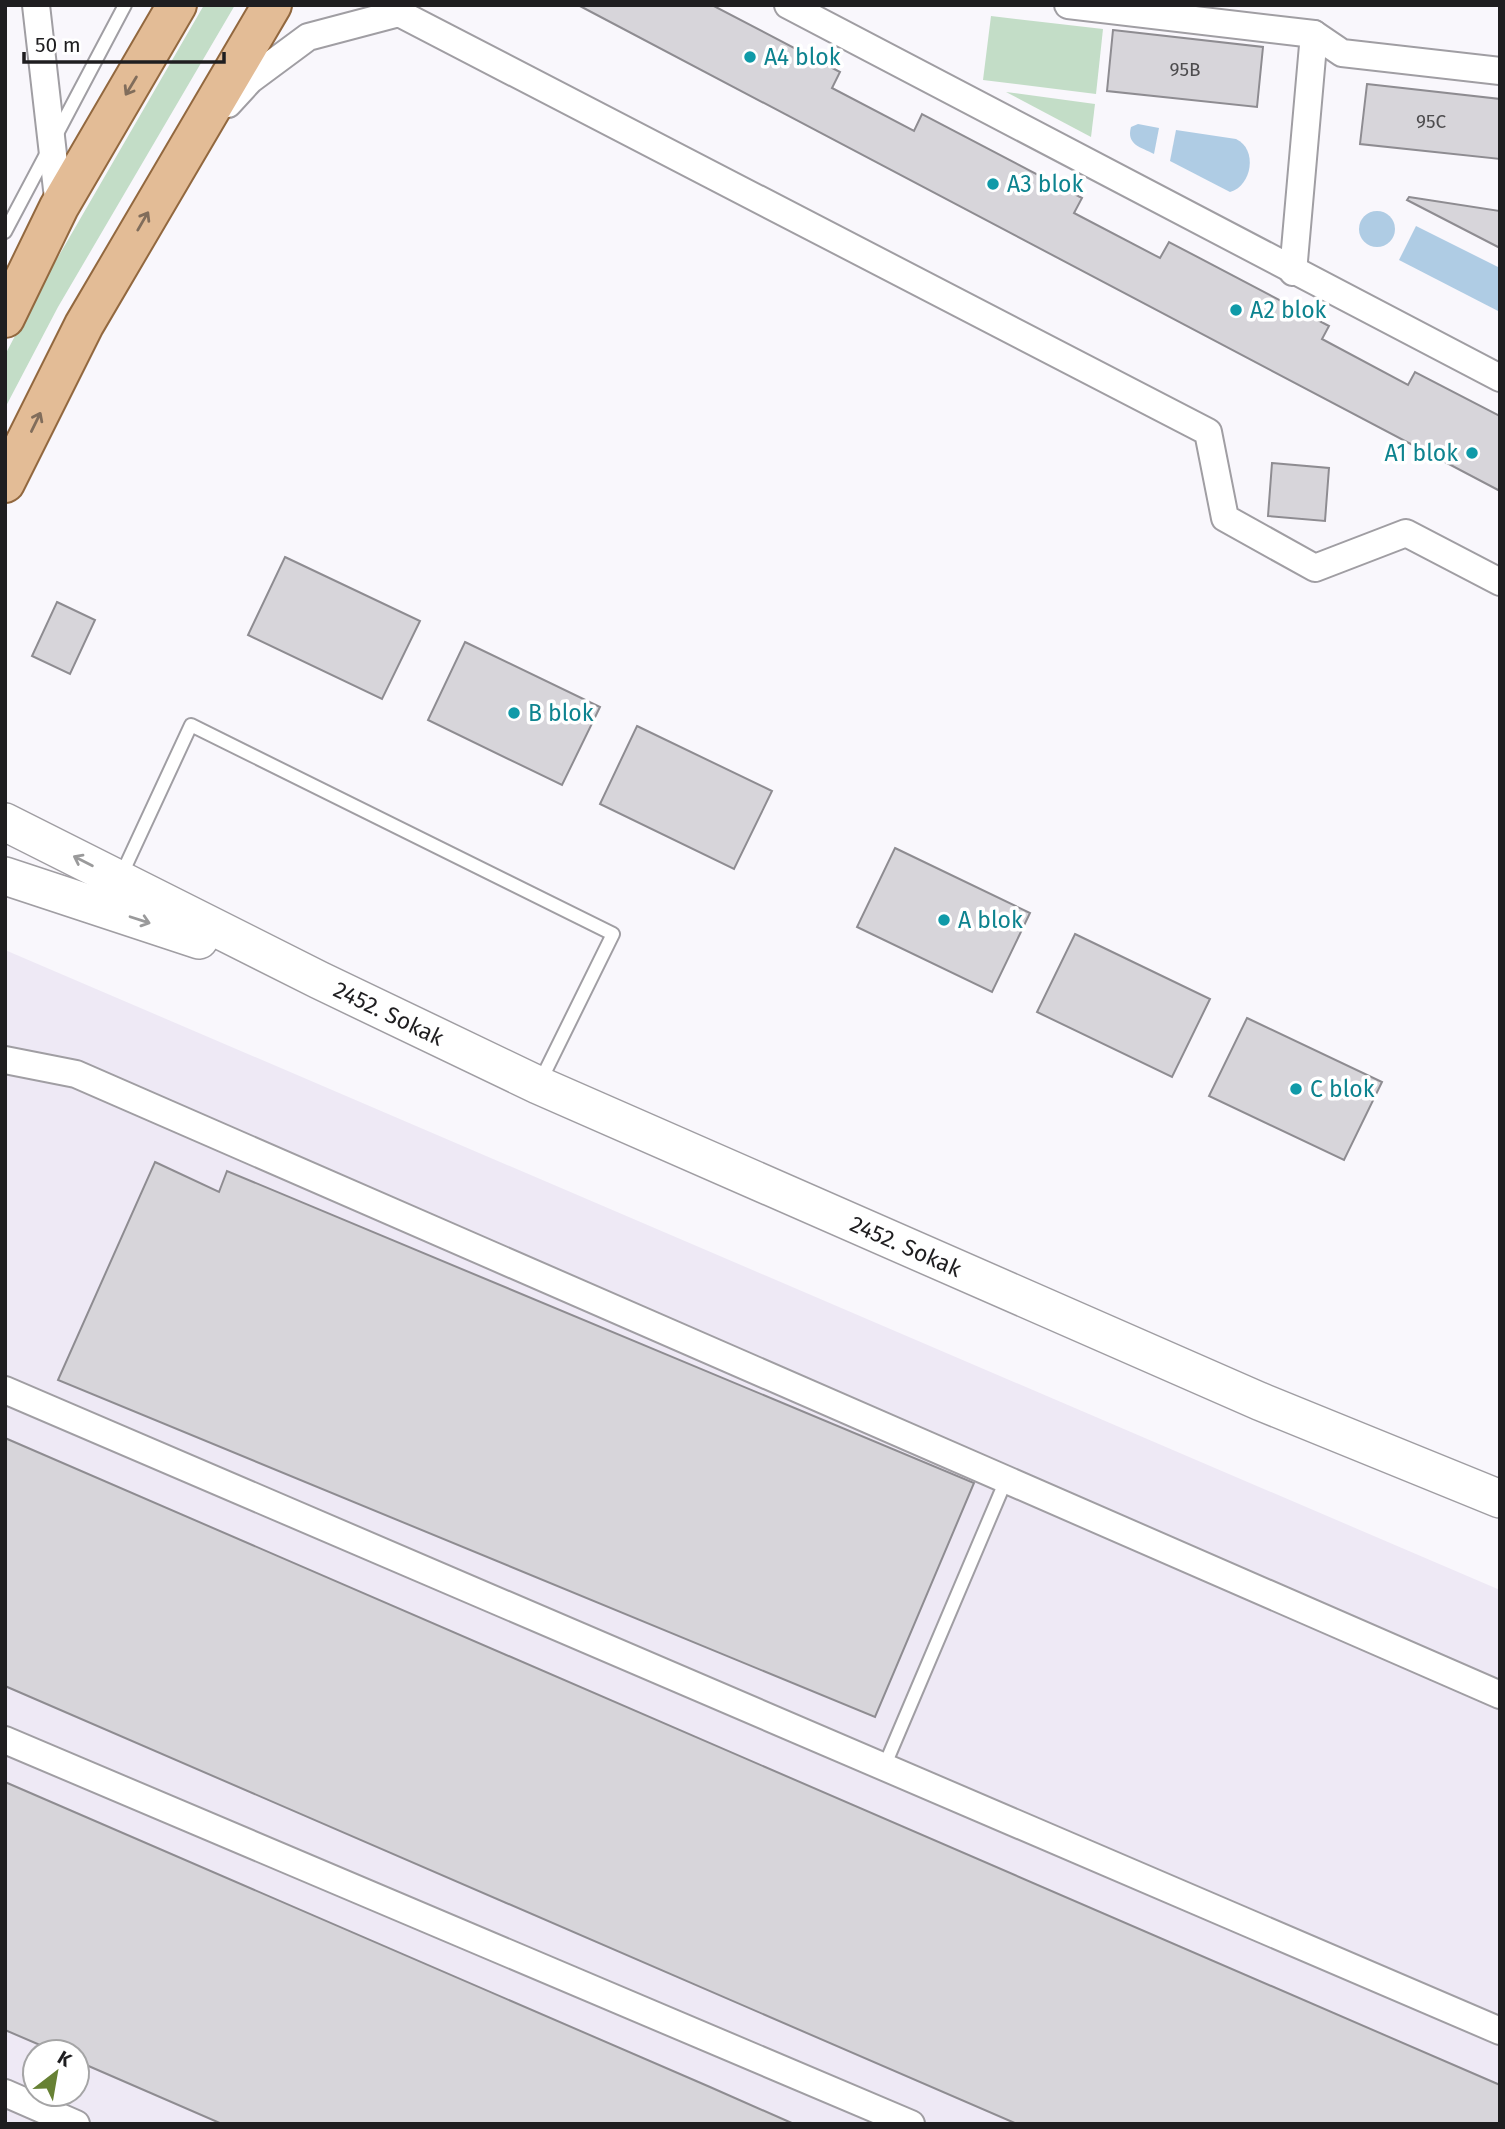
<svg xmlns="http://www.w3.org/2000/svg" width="1505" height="2129" viewBox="0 0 1505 2129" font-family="'Fira Sans',sans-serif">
  <rect width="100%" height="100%" fill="#f9f7fc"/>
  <path fill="#eee9f5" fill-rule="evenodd" d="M5,950L1500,1590V2124H5ZM35,2052H77V2094H35Z"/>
  <g fill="#c3ddc7">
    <polygon points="204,5 235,5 58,307 5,408 5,355 39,290"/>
    <polygon points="991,16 1103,29 1096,94 983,80"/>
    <polygon points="1006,92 1095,104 1091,137"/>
  </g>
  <g fill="#afcce4">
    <path d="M1138,124L1159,128L1154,154C1141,147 1126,145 1131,127Z"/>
    <path d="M1176,130L1236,139C1258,149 1252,186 1230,192L1170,161Z"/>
    <circle cx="1377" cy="229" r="18"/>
    <polygon points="1416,226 1500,268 1500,312 1399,260"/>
  </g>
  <g fill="#d7d5da" stroke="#8e8c91" stroke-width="2">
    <polygon points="578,5 712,5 840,72 832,88 914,131 922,114 1082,198 1074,213 1160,258 1169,242 1329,326 1322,339 1408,385 1415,372 1500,416 1500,491"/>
    <polygon points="1113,30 1263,47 1257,107 1107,91"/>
    <polygon points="1367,84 1500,99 1500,159 1360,144"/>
    <polygon points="1409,197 1500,211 1500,248 1407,200"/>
    <polygon points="1272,463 1329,468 1325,521 1268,516"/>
    <polygon points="285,557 420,621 382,699 248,635"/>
    <polygon points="57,602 95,620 70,674 32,656"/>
    <polygon points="465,642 600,707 562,785 428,720"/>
    <polygon points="637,726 772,791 734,869 600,804"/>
    <polygon points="895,848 1030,913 992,992 857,927"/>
    <polygon points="1075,934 1210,999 1172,1077 1037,1012"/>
    <polygon points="1247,1018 1382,1082 1344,1160 1209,1096"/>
    <polygon points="155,1162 219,1192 227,1171 974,1483 875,1717 58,1380"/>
    <polygon points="5,1438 1500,2085 1500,2124 1017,2124 5,1686"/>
    <polygon points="5,1782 710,2087 794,2124 222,2124 77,2061 77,2052 57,2052 47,2048 5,2030"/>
  </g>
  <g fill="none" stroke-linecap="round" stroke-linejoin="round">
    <g stroke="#a09ea3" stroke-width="16">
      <g id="service">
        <polyline points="5,232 125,5"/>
        <polyline points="120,878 191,725 613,934 540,1082"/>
        <polyline points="884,1767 1006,1480"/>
      </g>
    </g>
    <g stroke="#a09ea3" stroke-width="30">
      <g id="minor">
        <polyline points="36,5 59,207"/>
        <polyline points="788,5 1500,378"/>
        <polyline points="1068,5 1314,34 1342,53 1500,71"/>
        <polyline points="228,104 250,80 308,37 399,13 1208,432 1225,518 1315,568 1406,533 1500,582"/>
        <polyline points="1293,272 1314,34"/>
        <polyline points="5,1060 76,1074 1500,1695"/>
        <polyline points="5,1390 1500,2031"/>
        <polyline points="5,1740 911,2124"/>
        <polyline points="5,2093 76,2124"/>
      </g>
    </g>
    <g stroke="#a09ea3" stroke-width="40">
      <g id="secondary">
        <path id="s1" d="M5,822L319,980L538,1085L1259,1401L1500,1499"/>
        <polyline points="5,876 199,940"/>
      </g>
    </g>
    <g stroke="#92683f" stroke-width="42">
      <g id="primary">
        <polyline points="5,318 59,207 177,5"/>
        <polyline points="5,483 84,325 272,5"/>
      </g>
    </g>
    <use href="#service" stroke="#fff" stroke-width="12"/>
    <use href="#minor" stroke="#fff" stroke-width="26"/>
    <use href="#secondary" stroke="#fff" stroke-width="37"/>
    <use href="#primary" stroke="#e3bc96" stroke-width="38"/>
  </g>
  <defs><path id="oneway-shaft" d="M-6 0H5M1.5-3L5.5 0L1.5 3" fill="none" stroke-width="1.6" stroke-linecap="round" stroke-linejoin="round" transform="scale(1.75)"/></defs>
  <g stroke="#816d5b">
    <use href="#oneway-shaft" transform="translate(131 86) rotate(121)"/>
    <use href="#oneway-shaft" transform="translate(143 221) rotate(-60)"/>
    <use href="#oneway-shaft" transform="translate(36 422) rotate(-64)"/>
  </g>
  <g stroke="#9a9a9b">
    <use href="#oneway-shaft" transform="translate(83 861) rotate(-153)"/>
    <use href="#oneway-shaft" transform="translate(140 920) rotate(18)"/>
  </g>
  <g fill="#0f9aa8" stroke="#fff" stroke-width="2.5">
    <circle cx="750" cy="57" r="7"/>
    <circle cx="993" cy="184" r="7"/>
    <circle cx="1236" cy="310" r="7"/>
    <circle cx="1472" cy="453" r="7"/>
    <circle cx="514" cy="713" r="7"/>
    <circle cx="944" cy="920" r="7"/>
    <circle cx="1296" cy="1089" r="7"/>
  </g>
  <g text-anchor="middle" stroke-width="7" stroke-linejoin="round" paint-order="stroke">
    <g font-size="19" fill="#4d4c4e">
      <text x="1185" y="76">95B</text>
      <text x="1431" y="128">95C</text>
    </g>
    <g font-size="23" fill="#0d838f" stroke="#fff" text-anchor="start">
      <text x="764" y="65">A4 blok</text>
      <text x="1007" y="192">A3 blok</text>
      <text x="1250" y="318">A2 blok</text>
      <text x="1458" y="461" text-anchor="end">A1 blok</text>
      <text x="528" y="721">B blok</text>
      <text x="958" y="928">A blok</text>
      <text x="1310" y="1097">C blok</text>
    </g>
    <g font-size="23" fill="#1f1e20" stroke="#fff">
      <text dy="8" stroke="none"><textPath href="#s1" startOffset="429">2452. Sokak</textPath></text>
      <text dy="8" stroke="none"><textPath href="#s1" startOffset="996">2452. Sokak</textPath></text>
    </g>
  </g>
  <rect width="1505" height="2129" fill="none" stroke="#1f1e20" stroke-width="14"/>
  <g transform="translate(56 2073) rotate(31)"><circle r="33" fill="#ffffff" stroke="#a5a5a6" stroke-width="2"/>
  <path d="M0-5L12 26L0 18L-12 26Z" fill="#678134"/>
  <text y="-10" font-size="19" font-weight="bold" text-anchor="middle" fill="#1f1e20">K</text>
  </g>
  <path d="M24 52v10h200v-10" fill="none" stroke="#1f1e20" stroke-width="3.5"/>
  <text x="35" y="52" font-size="21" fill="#1f1e20" stroke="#ffffff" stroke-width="5" paint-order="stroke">50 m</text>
</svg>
